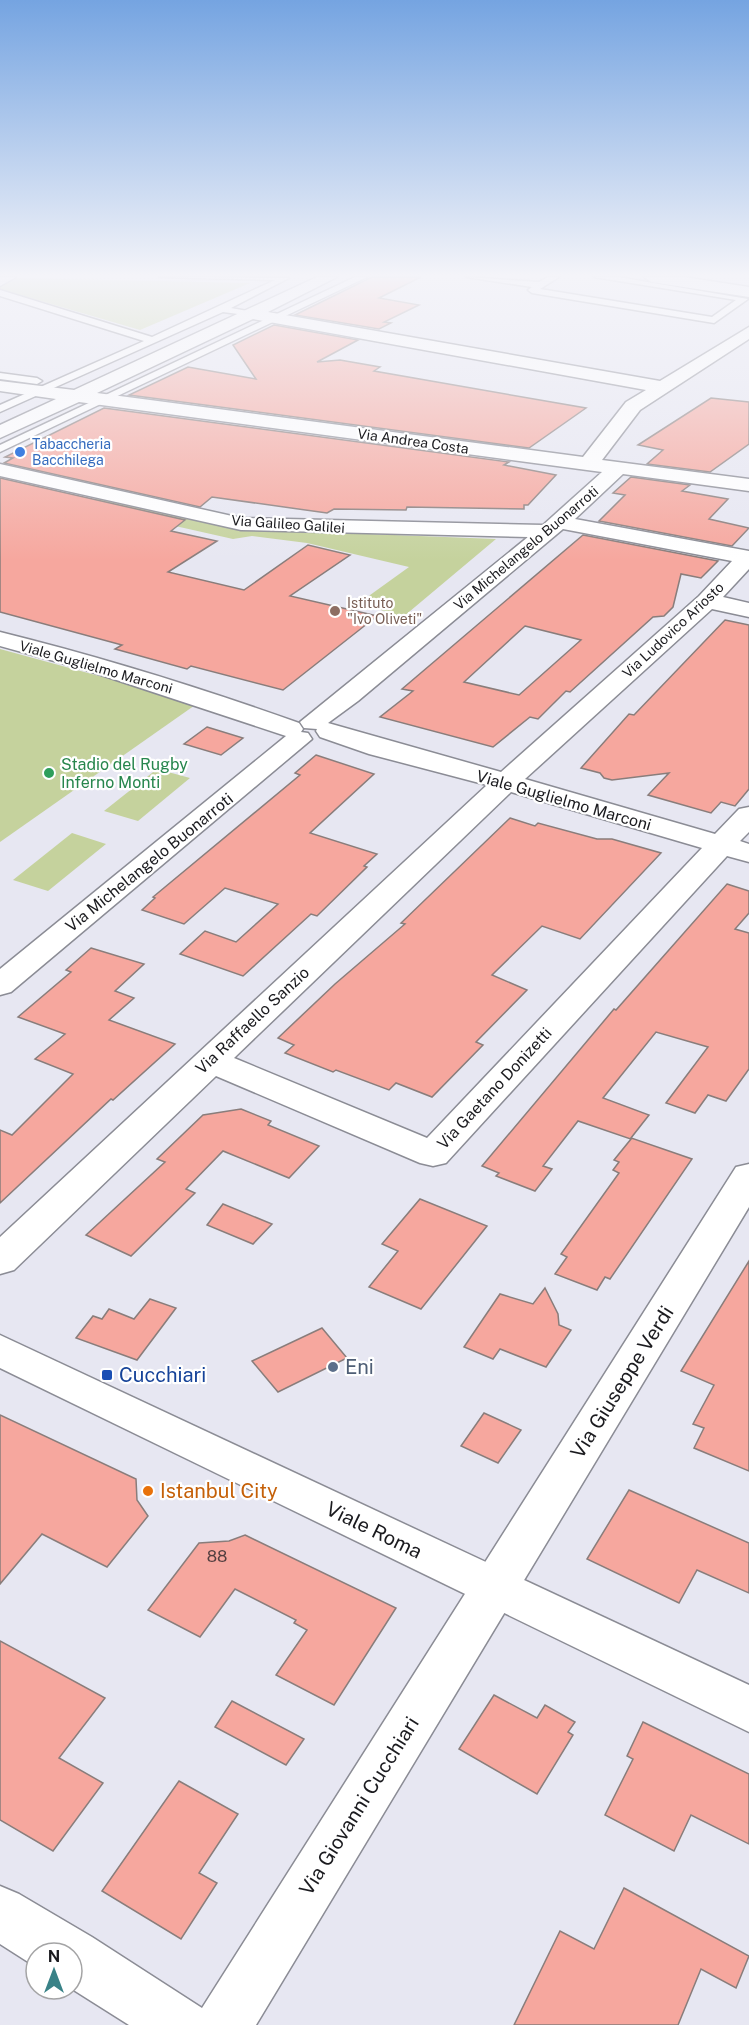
<svg xmlns="http://www.w3.org/2000/svg" width="749" height="2025" viewBox="0 0 749 2025" font-family="'Public Sans',sans-serif">
  <rect width="100%" height="100%" fill="#e7e7f2"/>
  <g fill="#c5d29d">
    <polygon points="16,278 250,283 140,330 0,289 0,284"/>
    <polygon points="99,498 238,529 496,539 403,617 359,603 409,567 307,543 252,536 233,539 104,510 32,533"/>
    <polygon points="0,649 198,703 0,842"/>
    <polygon points="157,769 190,778 138,821 104,811"/>
    <polygon points="72,833 106,844 48,891 13,880"/>
  </g>
  <g fill="#f6a79e" stroke="#897d7b" stroke-width="1.5" fill-rule="evenodd">
    <polygon points="372,277 421,277 379,298 419,305 384,322 391,323 379,329 295,315"/>
    <polygon points="274,325 358,340 317,362 340,360 380,367 374,371 586,408 529,448 129,395 188,367 256,379 233,345"/>
    <polygon points="711,398 749,402 749,444 710,472 647,464 663,450 638,445"/>
    <polygon points="104,408 509,462 504,465 556,475 528,505 524,505 524,509 407,507 406,510 334,509 327,513 212,497 200,507 4,463 13,458 5,457"/>
    <polygon points="631,477 690,485 682,491 728,499 709,519 749,528 732,546 599,521 625,495 613,493"/>
    <polygon points="0,478 185,520 171,531 217,541 168,572 244,590 308,545 350,555 290,596 377,616 283,690 191,666 187,669 115,649 122,645 0,612"/>
    <path d="M583,535L718,561L701,578L681,574L673,607L664,616L653,617L570,692L566,691L538,719L530,717L493,747L380,717L413,691L402,689ZM525,626L581,640L519,695L464,682Z"/>
    <polygon points="725,620 749,625 749,789 735,806 721,802 711,813 648,795 669,773 612,780 604,778 600,773 581,768 629,714 634,715"/>
    <polygon points="207,727 243,738 221,755 184,744"/>
    <polygon points="316,755 374,774 310,833 377,854 364,866 367,867 317,916 311,914 243,976 180,954 205,931 236,942 278,904 225,888 184,924 142,910 155,898 153,897 300,775 295,773"/>
    <polygon points="510,818 535,826 538,823 597,839 612,839 661,853 580,939 542,926 492,975 527,990 476,1042 483,1045 432,1097 396,1083 389,1090 336,1070 333,1072 285,1053 294,1045 278,1038 335,984 405,924 401,923"/>
    <polygon points="727,884 749,891 749,913 735,929 749,933 749,1069 726,1101 708,1095 695,1113 666,1103 708,1047 656,1032 603,1098 649,1115 631,1138 692,1159 610,1279 605,1277 597,1290 555,1274 567,1257 561,1254 619,1173 613,1170 619,1162 614,1160 631,1139 578,1121 543,1166 552,1169 535,1191 496,1176 499,1173 482,1166 614,1009 616,1010"/>
    <polygon points="91,948 144,964 115,991 134,998 109,1020 175,1044 113,1100 111,1099 0,1203 0,1130 12,1135 73,1074 35,1059 65,1034 18,1017 71,972 66,970"/>
    <polygon points="241,1109 271,1121 268,1125 319,1146 289,1178 223,1151 186,1189 195,1193 131,1256 86,1235 165,1162 157,1159 203,1115"/>
    <polygon points="420,1199 487,1226 421,1309 369,1287 398,1251 382,1244"/>
    <polygon points="223,1204 272,1224 253,1244 207,1225"/>
    <polygon points="749,1261 749,1471 694,1448 704,1428 693,1424 714,1385 681,1371"/>
    <polygon points="545,1288 558,1314 559,1325 571,1330 546,1367 500,1349 493,1359 464,1347 500,1294 533,1304"/>
    <polygon points="150,1299 176,1308 137,1360 76,1338 93,1316 102,1319 109,1309 134,1319"/>
    <polygon points="322,1328 347,1358 278,1392 252,1361"/>
    <polygon points="484,1413 521,1430 498,1463 461,1446"/>
    <polygon points="0,1415 136,1479 137,1500 148,1516 107,1567 42,1534 0,1584"/>
    <polygon points="629,1490 749,1543 749,1593 697,1570 679,1603 587,1559"/>
    <polygon points="245,1535 396,1608 334,1705 276,1675 307,1630 294,1623 296,1620 235,1589 200,1637 148,1610 199,1543 229,1541"/>
    <polygon points="0,1641 105,1698 59,1758 103,1783 53,1851 0,1820"/>
    <polygon points="494,1695 537,1718 545,1705 575,1722 568,1732 573,1735 537,1794 459,1749"/>
    <polygon points="232,1701 304,1739 286,1765 215,1727"/>
    <polygon points="643,1722 749,1774 749,1844 691,1815 674,1851 605,1815 633,1759 627,1756"/>
    <polygon points="179,1781 238,1814 199,1873 217,1883 181,1939 102,1891"/>
    <polygon points="624,1888 749,1956 736,1988 701,1969 678,2025 514,2025 560,1931 594,1949"/>
  </g>
  <g fill="none" stroke-linecap="round" stroke-linejoin="round">
    <g stroke="#8b8c95" stroke-width="3">
      <g id="service">
        <polygon points="159,277 289,278 231,308 253,312 253,316 223,312 0,412 0,405 144,341 0,296 0,290 152,337 275,280"/>
        <polygon points="355,277 367,277 0,452 0,445"/>
        <polygon points="466,277 539,282 548,277 559,277 540,289 712,317 736,300 594,277 618,277 748,299 714,323 532,293 528,290 532,287"/>
        <polygon points="0,373 37,378 42,381 37,384 0,379"/>
      </g>
    </g>
    <g stroke="#8b8c95" stroke-width="3">
      <g id="minor">
        <polygon points="0,277 16,277 0,286"/>
        <path d="M317,277H337L268,312L660,381L749,327V339L640,410L602,460L749,479V491L623,474L575,519L749,551V569L723,597L749,603V617L712,609L525,779L715,834L739,809L749,807V832L740,841L749,844V862L727,856L446,1163L433,1166L420,1163L216,1076L14,1270L0,1274V1237L487,785L369,754L320,737L316,731L317,729L304,728L300,722L528,537L241,530L0,476V464L241,518L543,525L602,472L79,402L0,438V425L56,399L0,391V381L74,390ZM253,319L646,390L626,402L583,457L97,393ZM563,529L732,561L699,596L501,772L328,723L358,701ZM511,792L702,848L427,1138L234,1058Z"/>
        <polygon points="644,277 684,277 749,287 749,297 651,282"/>
        <path d="M0,632C101,657 201,688 299,723L303,729L301,732L308,733L312,739L11,992L0,995V969L286,736L83,669L0,646Z"/>
        <polygon points="749,1164 749,1207 256,2025 129,2025 72,1989 72,1953 36,1953 36,1967 0,1944 0,1886 19,1894 92,1937 202,2008 736,1167"/>
      </g>
    </g>
    <g stroke="#8b8c95" stroke-width="3">
      <polygon id="secondary" points="0,1335 749,1685 749,1732 0,1368"/>
    </g>
    <use href="#service" fill="#fff" fill-rule="evenodd"/>
    <use href="#minor" fill="#fff" fill-rule="evenodd"/>
    <use href="#secondary" fill="#fff" fill-rule="evenodd"/>
  </g>
  <linearGradient id="sky" x2="0" y2="1"><stop stop-color="#75a4e1"/><stop offset="0.49" stop-color="#f4f4f9"/><stop offset="1" stop-color="#f4f4f9" stop-opacity="0"/></linearGradient>
  <rect width="749" height="561" fill="url(#sky)"/>
  <circle fill="#3f7fe0" stroke="#fff" stroke-width="2" cx="20" cy="452" r="6"/>
  <circle fill="#8d6e63" stroke="#fff" stroke-width="2" cx="335" cy="611" r="6"/>
  <circle fill="#2e9e5b" stroke="#fff" stroke-width="2" cx="49" cy="773" r="6"/>
  <circle fill="#5c6f8a" stroke="#fff" stroke-width="2" cx="333" cy="1367" r="6"/>
  <rect fill="#1a4fb4" stroke="#fff" stroke-width="2" x="101" y="1369" width="12" height="12" rx="3"/>
  <circle fill="#e8710a" stroke="#fff" stroke-width="2" cx="148" cy="1491" r="6"/>
  <g text-anchor="middle" stroke-width="4.5" stroke-linejoin="round" paint-order="stroke">
    <g font-size="14" fill="#1b1b1f" stroke="#fff">
      <text transform="translate(413 441) rotate(8)" y="5">Via Andrea Costa</text>
      <text transform="translate(288 524) rotate(4)" y="5">Via Galileo Galilei</text>
      <text transform="translate(526 548) rotate(-40)" y="5">Via Michelangelo Buonarroti</text>
      <text transform="translate(673 630) rotate(-43)" y="5">Via Ludovico Ariosto</text>
      <text transform="translate(96 667) rotate(16)" y="5">Viale Guglielmo Marconi</text>
    </g>
    <g font-size="14" fill="#366cbe" stroke="#fff" text-anchor="start">
      <text x="32" y="449">Tabaccheria<tspan x="32" dy="16">Bacchilega</tspan></text>
    </g>
    <g font-size="14" fill="#785e54" stroke="#fff" text-anchor="start">
      <text x="347" y="608">Istituto<tspan x="347" dy="16">"Ivo Oliveti"</tspan></text>
    </g>
    <g font-size="16" fill="#27864d" stroke="#fff" text-anchor="start">
      <text x="61" y="770">Stadio del Rugby<tspan x="61" dy="18">Inferno Monti</tspan></text>
    </g>
    <g font-size="16" fill="#1b1b1f" stroke="#fff">
      <text transform="translate(564 800) rotate(16)" y="6">Viale Guglielmo Marconi</text>
      <text transform="translate(149 862) rotate(-39)" y="6">Via Michelangelo Buonarroti</text>
      <text transform="translate(252 1020) rotate(-43)" y="6">Via Raffaello Sanzio</text>
      <text transform="translate(494 1088) rotate(-47)" y="6">Via Gaetano Donizetti</text>
    </g>
    <g font-size="16" fill="#523e3f">
      <text x="217" y="1562">88</text>
    </g>
    <g font-size="20" fill="#4e5e75" stroke="#fff" text-anchor="start">
      <text x="345" y="1374">Eni</text>
    </g>
    <g font-size="20" fill="#164399" stroke="#fff" text-anchor="start">
      <text x="119" y="1382">Cucchiari</text>
    </g>
    <g font-size="20" fill="#1b1b1f" stroke="#fff">
      <text transform="translate(622 1382) rotate(-58)" y="7">Via Giuseppe Verdi</text>
      <text transform="translate(374 1530) rotate(26)" y="7">Viale Roma</text>
      <text transform="translate(359 1806) rotate(-58)" y="7">Via Giovanni Cucchiari</text>
    </g>
    <g font-size="20" fill="#c56008" stroke="#fff" text-anchor="start">
      <text x="160" y="1498">Istanbul City</text>
    </g>
  </g>
  <g transform="translate(54 1971)"><circle r="28" fill="#ffffff" stroke="#a4a4a5" stroke-width="1.5"/>
  <path d="M0-4.5L10 22L0 15L-10 22Z" fill="#398287"/>
  <text y="-9" font-size="16" font-weight="bold" text-anchor="middle" fill="#1b1b1f">N</text>
  </g>
</svg>
